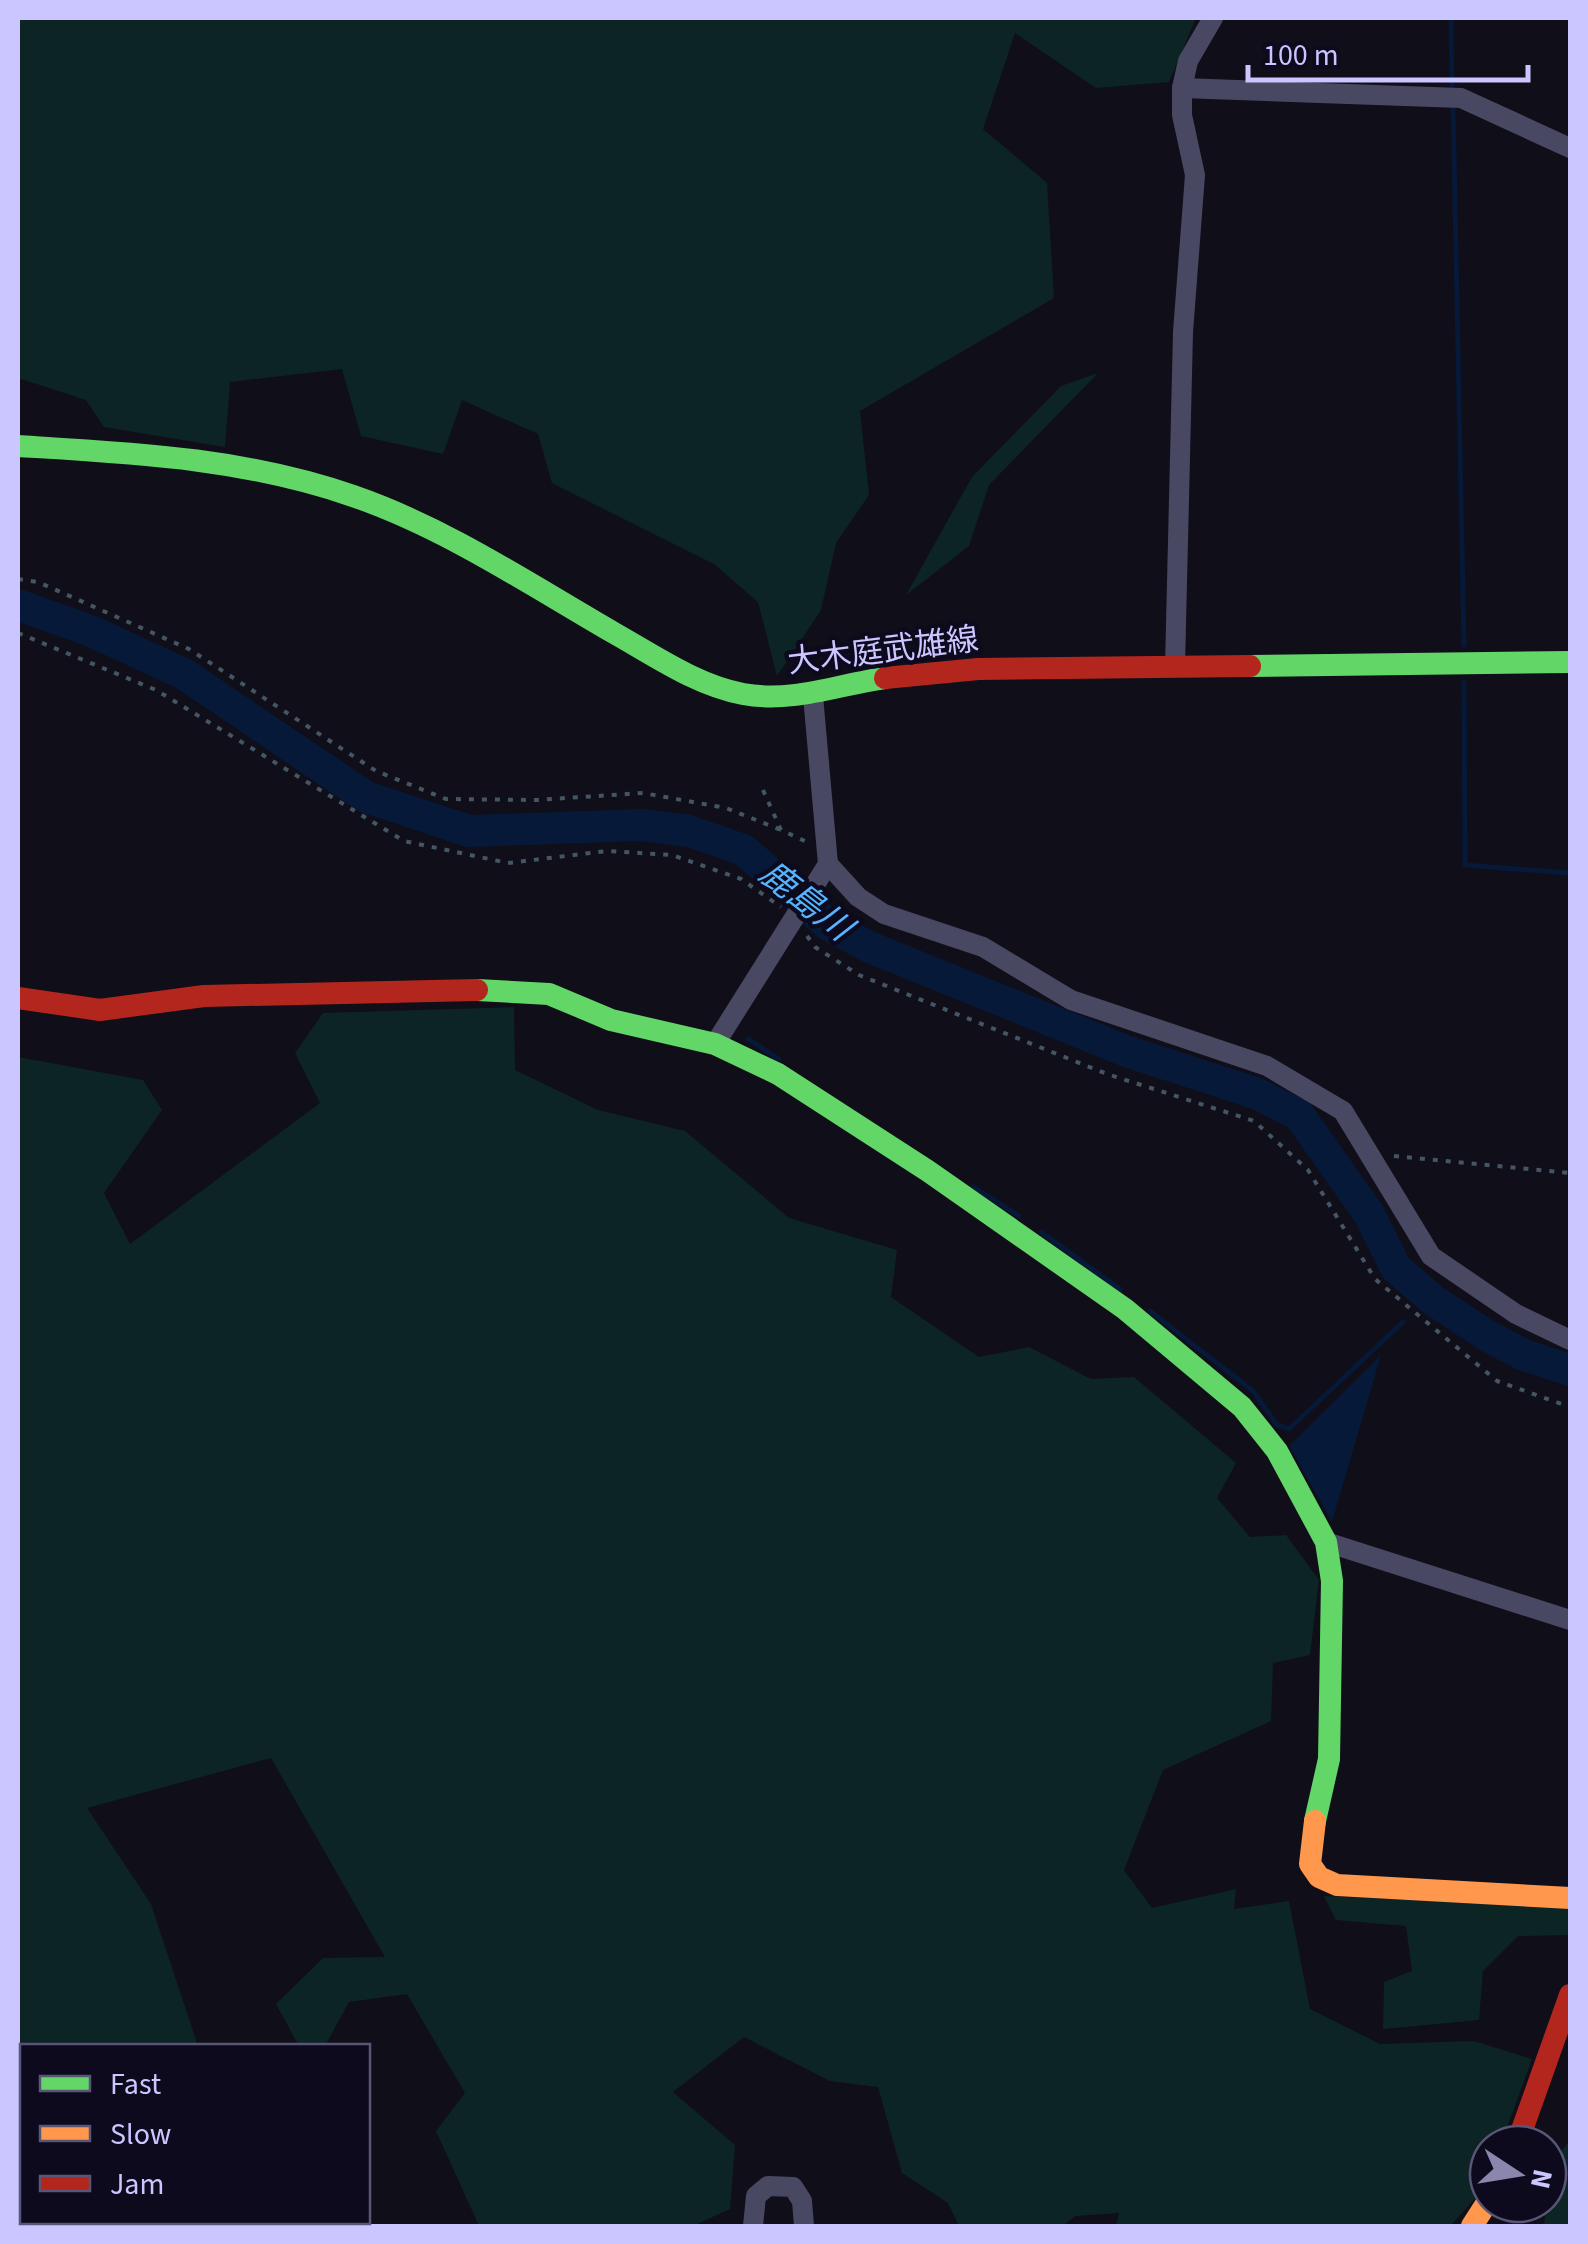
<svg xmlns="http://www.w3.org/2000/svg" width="1588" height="2244" viewBox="0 0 1588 2244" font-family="'Source Sans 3','Noto Sans JP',sans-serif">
  <rect width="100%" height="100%" fill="#100e19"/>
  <g fill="#0d2424">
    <polygon points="18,18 1196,18 1169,82 1096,88 1015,33 983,129 1047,183 1054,298 860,411 869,495 836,543 821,610 777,676 758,602 714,564 552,483 538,434 462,400 443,454 361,436 342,369 230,382 225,447 104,427 86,400 18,378"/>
    <polygon points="1098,373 989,485 969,546 906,595 972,477 1061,386"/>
    <polygon points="514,1007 515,1070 598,1110 685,1131 789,1218 897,1250 891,1297 979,1357 1029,1347 1091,1379 1134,1377 1236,1463 1217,1498 1250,1537 1286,1535 1319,1580 1310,1655 1273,1663 1271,1721 1163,1770 1124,1870 1152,1908 1236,1889 1234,1909 1289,1901 1310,2009 1380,2044 1474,2041 1532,2059 1501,2144 1488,2144 1485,2188 1450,2226 1116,2226 1119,2213 1075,2216 1063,2226 959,2226 948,2203 902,2173 878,2087 830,2081 744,2037 673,2092 735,2145 730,2209 693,2226 479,2226 436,2131 465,2093 407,1994 349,2002 325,2046 299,2046 276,2004 323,1958 385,1957 271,1758 87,1808 151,1904 198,2046 22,2046 22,2222 152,2222 152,2226 18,2226 18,1057 143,1080 162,1110 104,1193 130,1244 320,1103 295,1053 323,1013"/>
    <polygon points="1324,1896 1570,1907 1570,1935 1518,1936 1483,1971 1479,2020 1383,2029 1384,1982 1412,1971 1406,1926 1336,1920"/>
    <polygon points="1570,2141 1570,2226 1544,2226 1551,2162"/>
  </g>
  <polygon fill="#061938" points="1381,1355 1332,1522 1289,1446"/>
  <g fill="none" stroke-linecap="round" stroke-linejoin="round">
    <g stroke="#061938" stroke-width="5">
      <polyline points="1451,18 1452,94"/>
      <polyline points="1453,105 1464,645"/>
      <polyline points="1464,682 1465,865 1570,873"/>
      <polyline points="748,1039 779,1059"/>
      <polyline points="974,1187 1019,1216"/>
      <polyline points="1041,1232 1120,1289"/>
      <polyline points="1421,1307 1433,1300"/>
      <polyline points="1150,1311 1253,1391 1277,1425 1289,1429 1403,1322"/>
    </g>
    <polyline stroke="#061938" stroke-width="32" points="18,605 91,631 184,674 366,797 469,831 641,825 689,831 744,850 827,924 867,946 1126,1051 1258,1094 1299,1115 1369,1214 1396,1268 1433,1300 1486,1335 1524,1355 1570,1370"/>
    <g stroke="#445563" stroke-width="4" stroke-dasharray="5 8" stroke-linecap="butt">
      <polyline points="18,579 38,582 189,649 376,771 446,799 536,800 643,793 726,808 781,830"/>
      <polyline points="18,633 156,690 404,841 508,863 607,851 672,855 741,879 781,907"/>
      <polyline points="763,790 781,830 809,843"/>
      <polyline points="807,936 815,947 859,975 1107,1074 1254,1121 1308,1170 1375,1279 1497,1381 1570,1407"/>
      <polyline points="1394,1156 1570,1173"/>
    </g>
    <g stroke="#494862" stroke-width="20">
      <polyline points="1182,88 1461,98 1570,148"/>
      <polyline points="1175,666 1183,332 1195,175 1182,115 1182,88 1188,61 1213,18"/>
      <polyline points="828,864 858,897 884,914 983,947 1071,1000 1267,1066 1343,1111 1431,1256 1516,1314 1570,1340"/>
      <polyline points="715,1044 828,864 813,696"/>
      <polyline points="1326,1542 1570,1620"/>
      <polyline points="753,2226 756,2196 768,2186 793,2187 802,2201 804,2226"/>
    </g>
    <g stroke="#63d668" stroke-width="22">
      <path d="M18,446C132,453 244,458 353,496C446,528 529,584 614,633C655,656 696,685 743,694C793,703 836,685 885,678"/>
      <polyline points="1250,666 1570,662"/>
      <polyline points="477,990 549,994 611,1020 715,1044 778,1074 928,1171 1125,1309 1242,1407 1277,1451 1326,1542 1332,1581 1329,1759 1315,1821"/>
    </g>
    <g stroke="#ff974d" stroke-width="22">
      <polyline points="1315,1821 1310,1864 1319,1877 1337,1885 1570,1898"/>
      <polyline points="1472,2226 1488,2201"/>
    </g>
    <g stroke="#b3261e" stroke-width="22">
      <polyline points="885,678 978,669 1250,666"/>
      <polyline points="18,998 100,1010 204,996 477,990"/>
      <polyline points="1517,2144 1570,1995"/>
    </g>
  </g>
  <g text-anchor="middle" stroke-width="9" stroke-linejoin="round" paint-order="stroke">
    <g font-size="32" fill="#cbc6ff" stroke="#0d0a1d">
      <text transform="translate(883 650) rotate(-7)" y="11">大木庭武雄線</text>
    </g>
    <g font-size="35" font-style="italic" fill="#54b4ff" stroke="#0d0a1d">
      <text transform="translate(806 900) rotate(38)" y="12">鹿島川</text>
    </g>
  </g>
  <rect width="1588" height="2244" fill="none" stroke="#cbc6ff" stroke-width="40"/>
  <rect x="20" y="2044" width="350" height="180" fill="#0d0a1d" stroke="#595577" stroke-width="2.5"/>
  <rect x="40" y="2076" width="50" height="15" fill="#63d668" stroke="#595577" stroke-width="2.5"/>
  <text x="110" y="2094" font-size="30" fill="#cbc6ff">Fast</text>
  <rect x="40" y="2126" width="50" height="15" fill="#ff974d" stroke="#595577" stroke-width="2.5"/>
  <text x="110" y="2144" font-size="30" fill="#cbc6ff">Slow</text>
  <rect x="40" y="2176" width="50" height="15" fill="#b3261e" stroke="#595577" stroke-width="2.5"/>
  <text x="110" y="2194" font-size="30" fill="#cbc6ff">Jam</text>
  <g transform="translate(1518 2174) rotate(102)"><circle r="48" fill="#0d0a1d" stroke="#595577" stroke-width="2.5"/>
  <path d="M0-8L18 38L0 25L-18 38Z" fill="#8a86ae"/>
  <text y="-15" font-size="28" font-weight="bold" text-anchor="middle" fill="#cbc6ff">N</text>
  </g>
  <path d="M1248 65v15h280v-15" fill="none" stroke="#cbc6ff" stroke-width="5"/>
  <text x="1263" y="65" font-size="30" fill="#cbc6ff" stroke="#0d0a1d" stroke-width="8" paint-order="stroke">100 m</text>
</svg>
